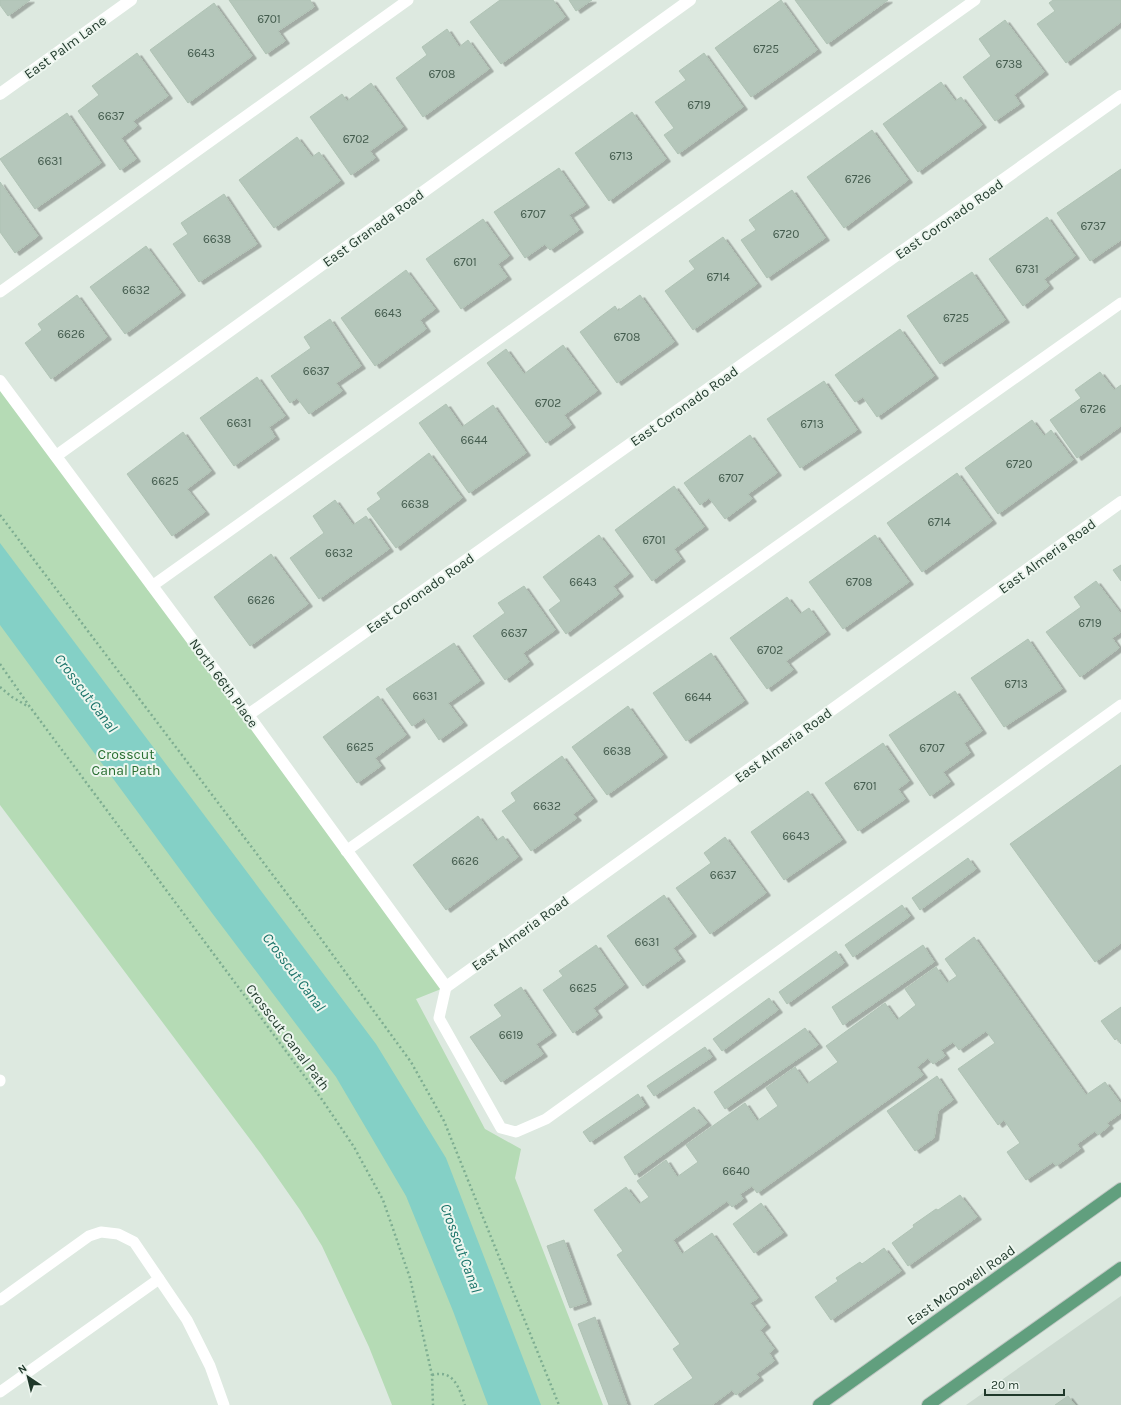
<svg xmlns="http://www.w3.org/2000/svg" width="1121" height="1405" viewBox="0 0 1121 1405" font-family="Karla,sans-serif">
  <defs>
    <filter id="shadow"><feDropShadow dx="4.5" dy="2.5" stdDeviation="0" flood-color="#0004"/></filter>
  </defs>
  <rect width="100%" height="100%" fill="#dde9e0"/>
  <polygon fill="#cbd9cf" points="1121,1296 1121,1405 966,1405"/>
  <polygon fill="#b5dbb5" points="0,381 446,987 416,999 485,1129 521,1149 515,1178 603,1405 392,1405 369,1347 322,1246 300,1210 261,1154 0,805"/>
  <polygon fill="#84d0c6" points="0,543 376,1044 446,1158 541,1405 488,1405 453,1311 406,1196 336,1077 212,913 0,625"/>
  <g fill="#b5c7bb" stroke="#b0c3b5" filter="url(#shadow)">
    <polygon points="0,0 30,0 8,16 0,5"/>
    <polygon points="229,0 310,0 314,7 278,31 285,41 266,54"/>
    <polygon points="500,0 553,0 565,17 501,64 470,22"/>
    <polygon points="569,0 592,0 576,11"/>
    <polygon points="781,0 817,50 751,97 715,48"/>
    <polygon points="795,0 888,0 827,44"/>
    <polygon points="1053,0 1121,0 1121,22 1066,63 1037,24 1055,11 1049,3"/>
    <polygon points="214,3 252,56 188,103 150,50"/>
    <polygon points="1005,20 1044,72 1014,95 1020,104 995,121 963,77 991,56 979,39"/>
    <polygon points="447,29 459,47 468,40 489,69 423,117 396,78 427,55 422,47"/>
    <polygon points="137,53 168,96 133,121 137,126 121,138 136,159 120,170 78,111 99,95 92,86"/>
    <polygon points="704,53 743,107 678,154 664,135 674,128 655,102 686,80 679,71"/>
    <polygon points="941,82 955,101 961,97 982,125 918,172 883,124"/>
    <polygon points="371,83 403,127 370,151 375,158 351,175 310,117 342,94 347,101"/>
    <polygon points="632,112 666,159 609,201 575,153"/>
    <polygon points="67,113 101,163 35,209 0,159"/>
    <polygon points="872,130 908,180 844,228 807,177"/>
    <polygon points="297,137 312,157 319,152 340,181 274,228 239,180"/>
    <polygon points="559,168 585,205 569,215 579,230 550,250 545,244 525,258 494,212"/>
    <polygon points="1121,169 1121,240 1090,261 1057,213"/>
    <polygon points="0,182 38,236 15,253 0,232"/>
    <polygon points="792,190 825,238 767,278 741,240 756,230 749,220"/>
    <polygon points="224,194 257,244 199,282 173,244 188,234 181,223"/>
    <polygon points="1047,217 1075,256 1044,279 1049,286 1023,306 989,259"/>
    <polygon points="483,219 509,256 498,264 507,277 461,309 426,259"/>
    <polygon points="723,237 757,284 693,330 665,291 695,269 689,261"/>
    <polygon points="146,246 181,293 125,334 90,287"/>
    <polygon points="406,270 435,309 420,320 426,329 375,366 341,318"/>
    <polygon points="972,272 1005,320 940,364 907,316"/>
    <polygon points="77,295 107,337 51,379 25,343 42,330 38,324"/>
    <polygon points="640,295 674,342 617,383 580,332 615,306 618,311"/>
    <polygon points="330,319 361,366 336,383 342,391 309,414 297,398 290,403 271,376 311,348 304,337"/>
    <polygon points="900,329 934,376 877,417 863,397 855,402 835,375"/>
    <polygon points="563,345 597,391 564,415 571,425 546,443 487,363 506,349 524,374"/>
    <polygon points="1100,372 1114,390 1121,385 1121,426 1077,458 1050,420 1081,398 1075,390"/>
    <polygon points="257,377 285,416 269,427 275,437 234,466 200,418"/>
    <polygon points="824,381 857,430 800,468 767,419"/>
    <polygon points="446,404 462,427 493,405 526,453 469,493 419,423"/>
    <polygon points="1032,420 1044,436 1051,430 1073,460 998,514 965,468"/>
    <polygon points="183,432 211,471 187,489 205,512 172,536 127,474"/>
    <polygon points="750,435 777,473 748,494 752,499 725,519 709,498 700,505 684,483"/>
    <polygon points="429,453 462,498 396,548 367,509 381,499 377,493"/>
    <polygon points="957,473 992,521 922,572 887,523"/>
    <polygon points="674,486 704,527 674,549 681,559 652,581 615,530"/>
    <polygon points="335,500 353,525 366,516 389,549 319,599 290,558 324,533 313,516"/>
    <polygon points="599,535 629,574 613,586 619,594 566,634 549,610 561,601 543,577"/>
    <polygon points="875,535 909,582 843,629 809,582"/>
    <polygon points="271,554 308,604 250,646 214,597"/>
    <polygon points="1121,565 1121,581 1113,570"/>
    <polygon points="1096,581 1121,614 1121,632 1112,638 1119,648 1080,677 1046,632 1081,607 1074,597"/>
    <polygon points="524,586 555,630 523,653 529,662 505,680 473,636 505,613 498,603"/>
    <polygon points="787,597 800,614 809,608 826,632 786,661 793,670 767,689 730,638"/>
    <polygon points="1028,639 1062,689 1004,727 971,678"/>
    <polygon points="454,643 480,681 448,703 463,723 439,740 424,718 412,726 386,689"/>
    <polygon points="711,653 744,701 686,741 653,693"/>
    <polygon points="955,691 982,731 964,743 970,753 943,772 950,782 930,796 889,735"/>
    <polygon points="378,696 406,735 375,758 381,766 357,783 323,737"/>
    <polygon points="628,706 663,755 607,795 572,747"/>
    <polygon points="883,743 909,781 898,789 905,799 858,831 825,783"/>
    <polygon points="562,756 593,799 573,814 577,818 531,851 502,811 516,801 511,793"/>
    <polygon points="1121,765 1121,943 1095,962 1010,844"/>
    <polygon points="808,791 842,840 784,880 751,832"/>
    <polygon points="478,816 496,841 503,836 518,857 446,910 413,865"/>
    <polygon points="725,837 766,893 710,934 676,888 711,863 704,853"/>
    <polygon points="968,858 976,869 920,910 912,898"/>
    <polygon points="664,895 692,934 673,948 681,959 643,986 607,936"/>
    <polygon points="902,905 910,916 853,957 845,945"/>
    <polygon points="974,937 1086,1095 1105,1082 1121,1104 1121,1113 1107,1123 1109,1126 1098,1135 1095,1131 1077,1144 1080,1149 1056,1166 1053,1162 1026,1180 1007,1152 1020,1143 1004,1120 998,1125 958,1069 995,1043 986,1031 959,1050 953,1042 941,1050 945,1056 933,1064 928,1058 917,1067 923,1075 757,1193 752,1186 740,1194 743,1199 732,1207 727,1201 673,1240 682,1254 712,1233 758,1298 750,1303 766,1325 760,1330 774,1349 769,1353 774,1361 756,1374 759,1378 736,1395 732,1390 712,1405 654,1405 693,1378 673,1349 680,1344 617,1255 623,1251 594,1210 626,1187 639,1204 649,1197 637,1181 666,1160 677,1177 698,1162 686,1145 745,1103 757,1121 778,1106 766,1088 795,1067 807,1084 838,1062 826,1046 885,1003 897,1020 916,1005 905,989 936,967 947,983 957,976 945,959"/>
    <polygon points="596,945 624,985 593,1008 598,1015 573,1033 543,990 563,976 559,971"/>
    <polygon points="923,945 934,962 843,1025 832,1007"/>
    <polygon points="836,951 844,963 787,1004 779,992"/>
    <polygon points="521,987 552,1033 536,1044 543,1054 501,1082 470,1037 502,1016 494,1005"/>
    <polygon points="769,998 778,1010 722,1051 713,1039"/>
    <polygon points="1121,1007 1121,1044 1117,1038 1115,1040 1101,1021"/>
    <polygon points="805,1028 818,1045 725,1109 714,1092"/>
    <polygon points="705,1047 712,1057 654,1096 647,1086"/>
    <polygon points="937,1076 953,1100 938,1111 934,1138 915,1151 887,1111"/>
    <polygon points="638,1094 645,1105 590,1142 583,1132"/>
    <polygon points="694,1107 707,1123 635,1175 624,1157"/>
    <polygon points="960,1195 977,1217 908,1266 892,1243 914,1227 913,1225 936,1209 938,1210"/>
    <polygon points="761,1203 783,1233 754,1253 733,1224"/>
    <polygon points="564,1240 587,1302 570,1308 547,1246"/>
    <polygon points="884,1248 901,1271 831,1320 815,1297 838,1281 836,1278 860,1262 862,1264"/>
    <polygon points="595,1317 627,1405 609,1405 578,1324"/>
    <polygon points="1068,1396 1075,1405 1055,1405"/>
  </g>
  <g fill="none" stroke-linecap="round" stroke-linejoin="round">
    <g stroke="#c0c7c3" stroke-width="14">
      <g id="primary">
        <polyline points="819,1405 1121,1189"/>
        <polyline points="928,1405 1121,1268"/>
      </g>
    </g>
    <g stroke="#7dad91" stroke-width="2.5" stroke-dasharray="2 3" stroke-linecap="butt">
      <polyline points="0,515 316,932 411,1062 444,1121 559,1405"/>
      <polyline points="0,664 30,707 323,1101 354,1147 383,1200 410,1278 432,1375 433,1405"/>
      <polyline points="0,687 12,697 29,707"/>
      <path d="M432,1375C454,1369 459,1388 465,1405"/>
    </g>
    <g stroke="#fff" stroke-width="11">
      <polyline points="0,292 408,0"/>
      <polyline points="152,586 975,0"/>
      <polyline points="346,851 1121,303"/>
      <polyline points="446,987 439,1018 501,1128 516,1132 546,1119 1121,705"/>
      <polyline points="0,1080 0,1081"/>
      <polyline points="0,1300 89,1236 101,1232 118,1234 134,1242 187,1320 210,1366 224,1405"/>
      <polyline points="0,1392 159,1279"/>
    </g>
    <g stroke="#fff" stroke-width="12">
      <polyline points="0,94 131,0"/>
      <polyline points="0,381 248,715 446,987 1121,502"/>
      <polyline points="56,456 690,0"/>
      <polyline points="248,715 1121,96"/>
    </g>
    <use href="#primary" stroke="#619f7e" stroke-width="12"/>
  </g>
  <g text-anchor="middle" stroke-width="4" stroke-linejoin="round" paint-order="stroke">
    <g font-size="12" fill="#445c4e">
      <text x="269" y="23">6701</text>
      <text x="766" y="53">6725</text>
      <text x="201" y="57">6643</text>
      <text x="1009" y="68">6738</text>
      <text x="442" y="78">6708</text>
      <text x="699" y="109">6719</text>
      <text x="111" y="120">6637</text>
      <text x="356" y="143">6702</text>
      <text x="621" y="160">6713</text>
      <text x="50" y="165">6631</text>
      <text x="858" y="183">6726</text>
      <text x="533" y="218">6707</text>
      <text x="1093" y="230">6737</text>
      <text x="786" y="238">6720</text>
      <text x="217" y="243">6638</text>
      <text x="465" y="266">6701</text>
      <text x="1027" y="273">6731</text>
      <text x="718" y="281">6714</text>
      <text x="136" y="294">6632</text>
      <text x="388" y="317">6643</text>
      <text x="956" y="322">6725</text>
      <text x="71" y="338">6626</text>
      <text x="627" y="341">6708</text>
      <text x="316" y="375">6637</text>
      <text x="548" y="407">6702</text>
      <text x="1093" y="413">6726</text>
      <text x="239" y="427">6631</text>
      <text x="812" y="428">6713</text>
      <text x="474" y="444">6644</text>
      <text x="1019" y="468">6720</text>
      <text x="731" y="482">6707</text>
      <text x="165" y="485">6625</text>
      <text x="415" y="508">6638</text>
      <text x="939" y="526">6714</text>
      <text x="654" y="544">6701</text>
      <text x="339" y="557">6632</text>
      <text x="583" y="586">6643</text>
      <text x="859" y="586">6708</text>
      <text x="261" y="604">6626</text>
      <text x="1090" y="627">6719</text>
      <text x="514" y="637">6637</text>
      <text x="770" y="654">6702</text>
      <text x="1016" y="688">6713</text>
      <text x="425" y="700">6631</text>
      <text x="698" y="701">6644</text>
      <text x="360" y="751">6625</text>
      <text x="932" y="752">6707</text>
      <text x="617" y="755">6638</text>
      <text x="865" y="790">6701</text>
      <text x="547" y="810">6632</text>
      <text x="796" y="840">6643</text>
      <text x="465" y="865">6626</text>
      <text x="723" y="879">6637</text>
      <text x="647" y="946">6631</text>
      <text x="583" y="992">6625</text>
      <text x="511" y="1039">6619</text>
      <text x="736" y="1175">6640</text>
    </g>
    <g font-size="14" fill="#1f382a" stroke="#edf6ef">
      <text transform="translate(65 47) rotate(-36)" y="5">East Palm Lane</text>
      <text transform="translate(949 219) rotate(-35)" y="5">East Coronado Road</text>
      <text transform="translate(373 228) rotate(-36)" y="5">East Granada Road</text>
      <text transform="translate(684 406) rotate(-35)" y="5">East Coronado Road</text>
      <text transform="translate(1047 556) rotate(-36)" y="5">East Almeria Road</text>
      <text transform="translate(420 593) rotate(-35)" y="5">East Coronado Road</text>
      <text transform="translate(224 683) rotate(54)" y="5">North 66th Place</text>
      <text transform="translate(783 745) rotate(-36)" y="5">East Almeria Road</text>
      <text transform="translate(520 933) rotate(-36)" y="5">East Almeria Road</text>
      <text transform="translate(288 1037) rotate(53)" y="5">Crosscut Canal Path</text>
      <text transform="translate(961 1285) rotate(-35)" y="5">East McDowell Road</text>
    </g>
    <g font-size="14" fill="#296f31" stroke="#edf6ef">
      <text x="126" y="759">Crosscut<tspan x="126" dy="16">Canal Path</tspan></text>
    </g>
    <g font-size="15" font-style="italic" fill="#1a7369" stroke="#edf6ef">
      <text transform="translate(86 693) rotate(53)" y="5">Crosscut Canal</text>
      <text transform="translate(294 972) rotate(53)" y="5">Crosscut Canal</text>
      <text transform="translate(461 1248) rotate(70)" y="5">Crosscut Canal</text>
    </g>
  </g>
  <g transform="translate(28 1377) rotate(325)" stroke="#edf6ef" stroke-width="3" paint-order="stroke">
  <path d="M0-3L7 15L0 10L-7 15Z" fill="#1f382a"/>
  <text y="-6" font-size="11" font-weight="bold" text-anchor="middle" fill="#1f382a">N</text>
  </g>
  <path d="M985 1389v6h79v-6" fill="none" stroke="#1f382a" stroke-width="2"/>
  <text x="991" y="1389" font-size="12" fill="#1f382a" stroke="#edf6ef" stroke-width="3" paint-order="stroke">20 m</text>
</svg>
